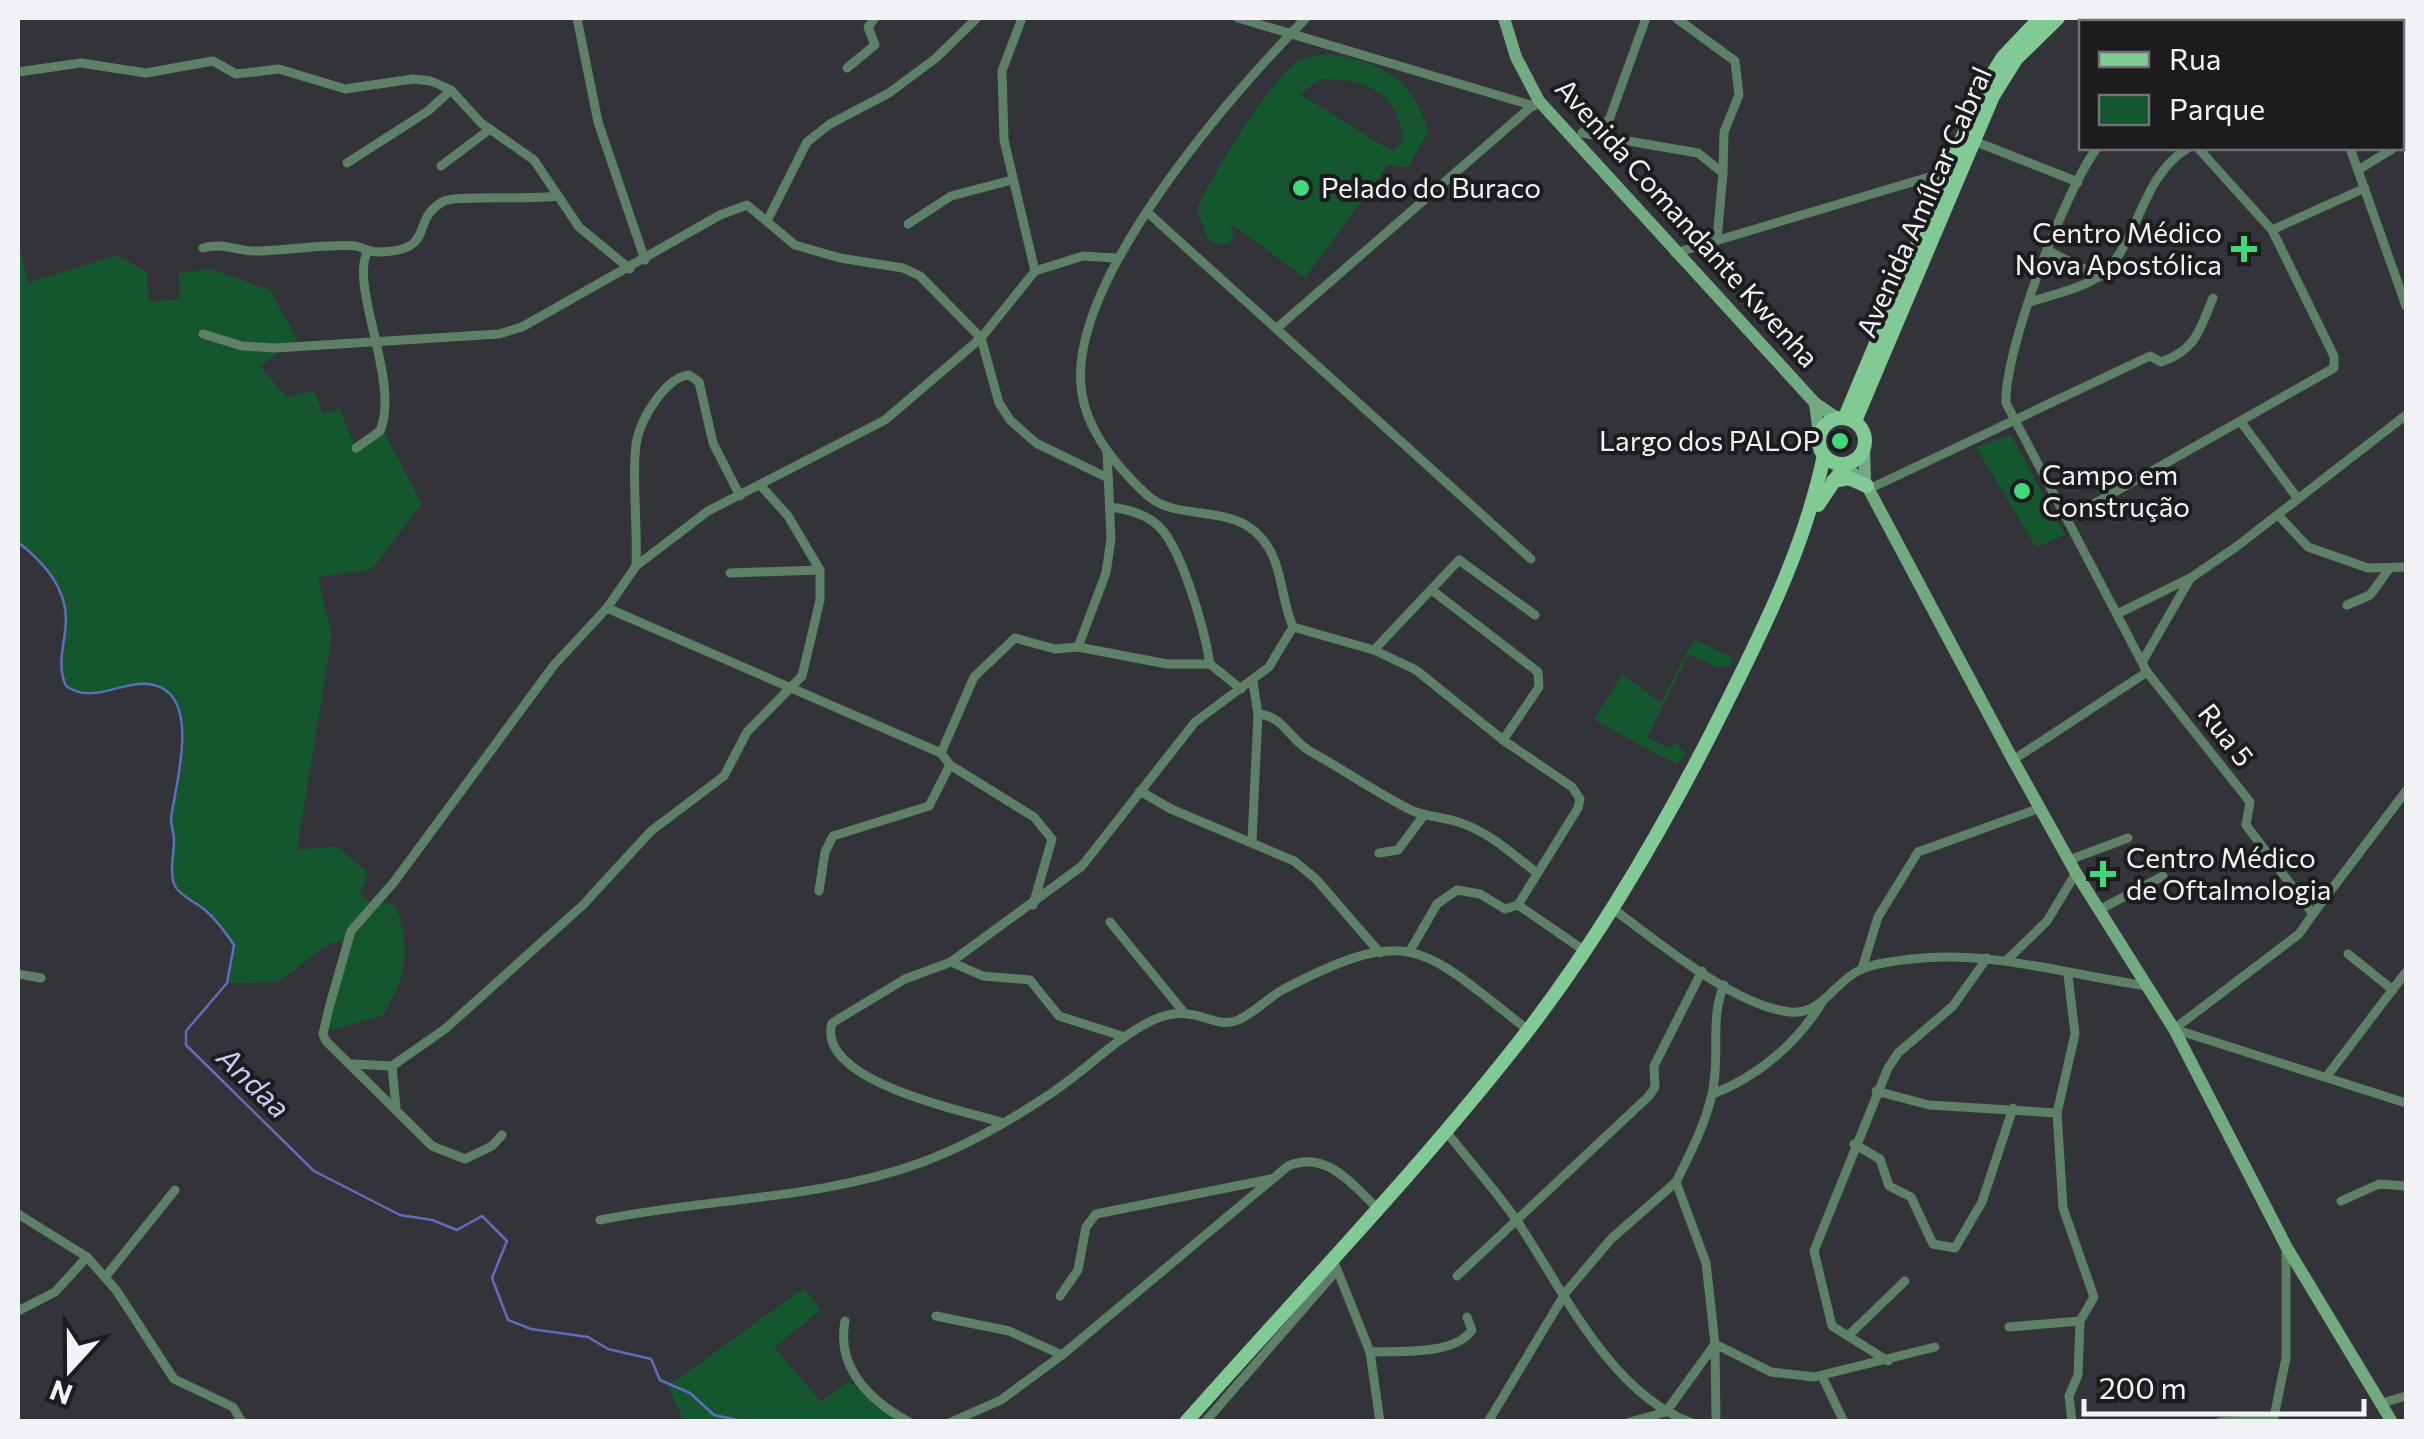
<svg xmlns="http://www.w3.org/2000/svg" width="2424" height="1439" viewBox="0 0 2424 1439" font-family="Commissioner,sans-serif">
  <rect width="100%" height="100%" fill="#333439"/>
  <g fill="#14562d" fill-rule="evenodd">
    <path d="M1327,54C1380,62 1414,77 1428,132L1408,167L1388,165L1305,278L1229,222L1234,233L1230,242L1221,245L1208,240L1197,209C1213,174 1266,85 1296,63C1304,58 1317,56 1327,54ZM1321,79C1368,80 1397,90 1403,141L1393,152L1300,94Z"/>
    <path d="M18,238L28,283L118,255L147,273L149,302L179,299V273L210,269L270,290L297,339L260,366L287,398L314,391L323,414L340,409L353,443L384,432L422,504L372,569L318,577L332,636L297,850L337,846L368,873L360,893L368,901L395,905C412,948 407,976 383,1015L329,1031L345,940L328,944L278,982L227,983L234,945C226,932 216,919 205,909C196,902 180,897 175,886C170,875 173,859 174,847C174,837 170,827 172,817C177,784 196,727 171,698C141,661 84,721 62,677C61,612 78,588 18,543Z"/>
    <polygon points="2011,435 2065,535 2036,547 1976,447"/>
    <polygon points="1694,639 1731,657 1731,666 1718,667 1689,654 1647,737 1669,748 1676,743 1686,754 1676,764 1594,720 1622,674 1661,703"/>
    <polygon points="804,1288 821,1310 774,1347 821,1402 849,1381 898,1421 684,1421 668,1386"/>
  </g>
  <g fill="none" stroke-linecap="round" stroke-linejoin="round">
    <path stroke="#606cbc" stroke-width="2.5" d="M18,542C43,562 67,587 66,622C65,644 56,664 66,686C97,708 129,672 162,688C199,707 175,788 171,818C171,826 174,833 174,841C174,854 169,874 175,886C181,897 196,902 205,910C217,920 226,933 234,945L227,983L186,1031V1045L314,1171L400,1215L432,1220L457,1230L482,1216L507,1241L492,1278L508,1320L531,1329L588,1337L608,1349L651,1359L660,1380L690,1393L714,1415L747,1422"/>
    <g stroke="#5d8066" stroke-width="9">
      <polyline points="577,18 598,122 645,260"/>
      <polyline points="1022,18 1002,71 1004,140 1035,271"/>
      <polyline points="1238,18 1534,106"/>
      <path d="M1306,18C1233,93 1063,284 1082,394C1088,433 1120,470 1147,495C1180,525 1238,498 1268,547C1282,569 1282,602 1293,627L1374,650L1416,670L1503,740L1572,787L1580,799L1578,808L1518,905"/>
      <polyline points="1676,18 1735,61 1739,95 1724,132 1723,173"/>
      <polyline points="2387,18 2389,22"/>
      <polyline points="2342,22 2358,18"/>
      <polyline points="2402,64 2406,80"/>
      <polyline points="847,68 875,45 868,27 875,18"/>
      <polyline points="18,72 81,63 146,73 213,61 236,74 279,69 345,89 413,79 431,81 451,90 481,123 534,160 579,227 630,269"/>
      <polyline points="1583,132 1609,120 1646,18"/>
      <polyline points="1582,133 1698,153 1723,173 1717,240"/>
      <polyline points="1974,141 2078,182"/>
      <polyline points="2402,143 2406,140"/>
      <path d="M2097,148C2065,190 2004,351 2006,403L2147,672L2250,802L2246,825L2313,914L2299,934L2174,1029"/>
      <polyline points="2350,148 2406,306"/>
      <polyline points="347,163 428,111 451,90"/>
      <polyline points="441,166 490,129"/>
      <polyline points="2358,170 2394,148"/>
      <polyline points="1147,212 1531,559"/>
      <polyline points="768,219 807,142 830,124 889,93 936,58 977,18"/>
      <polyline points="908,224 951,196 1012,180"/>
      <polyline points="2272,230 2365,188"/>
      <path d="M203,248C223,242 236,251 256,251C283,251 332,243 356,246C364,248 369,252 378,252C439,251 408,220 444,201C455,195 534,200 557,196"/>
      <polyline points="2049,251 2099,277"/>
      <polyline points="1675,253 1949,171"/>
      <path d="M2030,302C2051,295 2085,288 2102,274C2140,242 2139,178 2188,148"/>
      <polyline points="1277,328 1532,106"/>
      <polyline points="203,334 242,346 275,348 499,334 522,327 720,215 747,205 795,245 840,258 903,268 920,276 981,338 999,403 1010,420 1036,443 1108,478"/>
      <polyline points="2241,422 2298,499"/>
      <path d="M356,448L380,431C401,382 348,284 368,251"/>
      <path d="M1869,489L2150,356L2161,362C2196,350 2199,331 2213,298"/>
      <path d="M1110,507C1125,509 1143,513 1155,523C1181,542 1205,632 1210,664"/>
      <polyline points="2278,515 2308,547 2368,568 2406,567"/>
      <polyline points="2067,519 2334,368 2334,356 2272,230 2198,148"/>
      <path d="M636,566C638,531 631,468 637,439C642,417 666,377 689,375L699,382L713,443L740,496"/>
      <polyline points="730,573 820,570"/>
      <polyline points="1433,591 1538,672 1539,687 1503,740"/>
      <polyline points="2347,605 2370,595 2389,569"/>
      <polyline points="607,608 941,753 950,765 1034,817 1052,839 1033,905"/>
      <polyline points="2117,614 2192,577 2236,547 2406,415"/>
      <polyline points="1078,647 1106,573 1111,539 1107,451"/>
      <polyline points="1374,650 1459,560 1535,615"/>
      <polyline points="2142,662 2190,579"/>
      <path d="M1258,714C1285,716 1290,742 1313,753C1346,771 1378,794 1413,811C1428,817 1443,817 1458,822C1488,831 1512,854 1536,872"/>
      <polyline points="941,753 974,677 1015,638 1055,649 1078,647 1167,664 1210,664 1241,689"/>
      <polyline points="2013,760 2147,672"/>
      <polyline points="1140,791 1171,809 1294,861 1316,879 1380,953"/>
      <polyline points="1252,840 1258,714 1253,682"/>
      <polyline points="1379,853 1398,850 1424,815"/>
      <polyline points="2069,860 2128,838"/>
      <polyline points="819,891 825,852 833,836 929,806 950,765"/>
      <path d="M1613,909C1659,942 1734,1006 1790,1012C1821,1016 1835,981 1860,970C1874,963 1896,961 1912,959C1992,950 2069,975 2147,986"/>
      <polyline points="2099,910 2163,876"/>
      <polyline points="2313,914 2406,791"/>
      <polyline points="1110,922 1182,1010"/>
      <polyline points="1411,949 1437,904 1457,890 1480,894 1505,909 1518,905 1585,951"/>
      <polyline points="2348,954 2393,990"/>
      <polyline points="2008,959 2047,921 2076,873"/>
      <polyline points="951,962 983,976 1030,980 1059,1016 1125,1037"/>
      <polyline points="1862,969 1878,917 1918,852 2040,808"/>
      <polyline points="18,974 41,978"/>
      <polyline points="2068,975 2075,1034 2057,1113 2063,1208 2094,1297 2080,1321 2078,1375 2069,1396 2072,1422"/>
      <polyline points="2174,1029 2406,1103"/>
      <polyline points="352,1064 392,1066 445,1029 583,905 651,831 724,776 747,732 802,676 820,600 820,570 788,516 761,486"/>
      <polyline points="392,1066 396,1108"/>
      <polyline points="2327,1076 2406,972"/>
      <polyline points="1876,1091 1929,1105 2057,1113"/>
      <path d="M1713,1094C1759,1076 1797,1043 1823,1001"/>
      <path d="M1001,1122C964,1111 815,1081 832,1023L905,979L951,962L1082,866L1195,722L1269,667L1293,627"/>
      <path d="M1445,1130C1468,1160 1495,1189 1517,1221C1562,1288 1610,1393 1690,1422"/>
      <polyline points="502,1135 492,1146 465,1159 432,1146 326,1041 323,1034 329,1008 351,931 394,882 554,665 607,608 636,566 708,511 885,420 981,338 1035,271 1083,256 1115,258"/>
      <polyline points="1854,1144 1880,1159 1889,1186 1911,1197 1933,1244 1955,1248 1982,1202 2013,1108"/>
      <polyline points="2341,1201 2379,1184 2406,1186"/>
      <polyline points="18,1214 87,1257 116,1290 174,1379 233,1407 242,1422"/>
      <path d="M600,1220C707,1198 817,1200 920,1163C964,1147 1008,1122 1047,1096C1083,1073 1113,1040 1151,1021C1194,1000 1213,1031 1238,1020C1254,1013 1267,999 1282,990C1412,922 1422,947 1528,1030"/>
      <polyline points="1336,1267 1370,1352 1380,1422"/>
      <polyline points="106,1276 175,1190"/>
      <polyline points="1457,1276 1649,1096 1655,1087 1654,1066 1702,971"/>
      <polyline points="1060,1296 1078,1270 1086,1227 1096,1214 1271,1179"/>
      <polyline points="18,1311 55,1292 87,1257"/>
      <polyline points="936,1316 1009,1331 1062,1355"/>
      <path d="M845,1321C836,1368 870,1401 909,1422"/>
      <polyline points="2009,1327 2080,1321"/>
      <polyline points="1850,1334 1905,1281"/>
      <path d="M1370,1352C1401,1351 1455,1355 1472,1330L1467,1317"/>
      <polyline points="1888,1361 1832,1326 1814,1251 1888,1068 1898,1053 1953,1006 1987,958"/>
      <polyline points="1822,1376 1844,1422"/>
      <polyline points="2382,1403 2406,1396"/>
      <path d="M951,1422L1001,1400L1062,1355L1288,1166C1326,1150 1351,1183 1376,1207"/>
      <polyline points="1205,1422 1337,1270"/>
      <polyline points="1488,1422 1566,1292 1611,1239 1676,1182"/>
      <polyline points="1630,1422 1666,1412 1715,1344 1771,1372 1814,1377 1935,1347"/>
      <path d="M1716,1422L1715,1344L1706,1263L1676,1182C1690,1154 1705,1125 1712,1094C1721,1056 1709,1021 1724,985"/>
      <polyline points="2220,1422 2274,1418"/>
      <polyline points="2273,1422 2286,1358 2286,1248"/>
    </g>
    <g stroke="#72aa81" stroke-width="12">
      <polyline points="1504,18 1516,57 1539,101 1815,403 1837,418"/>
      <polyline points="1815,403 1819,434"/>
      <polyline points="1864,446 1865,483"/>
      <polyline points="1845,465 1867,486 2013,760 2076,873 2174,1029 2286,1246 2392,1422"/>
    </g>
    <g stroke="#81ca95" stroke-width="14">
      <polyline points="1845,417 1982,91 2003,57 2040,18"/>
      <circle cx="1842" cy="441" r="23"/>
      <polyline points="1855,421 1993,96 2016,59 2058,18"/>
      <polyline points="1833,481 1849,478 1867,486"/>
      <polyline points="1818,505 1845,465"/>
      <path d="M1186,1422C1301,1292 1423,1166 1529,1029C1607,927 1671,815 1728,700C1767,622 1806,542 1824,455"/>
    </g>
  </g>
  <g fill="#42d77b" stroke="#1c1c1e" stroke-width="4">
    <circle cx="1301" cy="188" r="10"/>
    <path d="M2239 234h10v10h10v10h-10v10h-10v-10h-10v-10h10z"/>
    <circle cx="1840" cy="441" r="10"/>
    <circle cx="2022" cy="491" r="10"/>
    <path d="M2098 859h10v10h10v10h-10v10h-10v-10h-10v-10h10z"/>
  </g>
  <g text-anchor="middle" stroke-width="8" stroke-linejoin="round" paint-order="stroke">
    <g font-size="28" fill="#f1f2f5" stroke="#1c1c1e" text-anchor="start">
      <text x="1321" y="198">Pelado do Buraco</text>
      <text x="2222" y="243" text-anchor="end">Centro Médico<tspan x="2222" dy="32">Nova Apostólica</tspan></text>
      <text x="1820" y="451" text-anchor="end">Largo dos PALOP</text>
      <text x="2042" y="485">Campo em<tspan x="2042" dy="32">Construção</tspan></text>
      <text x="2126" y="868">Centro Médico<tspan x="2126" dy="32">de Oftalmologia</tspan></text>
    </g>
    <g font-size="28" fill="#f1f2f5" stroke="#1c1c1e">
      <text transform="translate(1924 202) rotate(-66)" y="10">Avenida Amílcar Cabral</text>
      <text transform="translate(1687 223) rotate(48)" y="10">Avenida Comandante Kwenha</text>
      <text transform="translate(2226 735) rotate(52)" y="10">Rua 5</text>
    </g>
    <g font-size="30" font-style="italic" fill="#c2ccf7" stroke="#1c1c1e">
      <text transform="translate(253 1083) rotate(44)" y="10">Andaa</text>
    </g>
  </g>
  <rect width="2424" height="1439" fill="none" stroke="#f1f2f5" stroke-width="40"/>
  <rect x="2079" y="20" width="325" height="130" fill="#1c1c1e" stroke="#717274" stroke-width="2.5"/>
  <rect x="2099" y="52" width="50" height="15" fill="#81ca95" stroke="#717274" stroke-width="2.5"/>
  <text x="2169" y="70" font-size="30" fill="#f1f2f5">Rua</text>
  <rect x="2099" y="95" width="50" height="30" fill="#14562d" stroke="#717274" stroke-width="2.5"/>
  <text x="2169" y="120" font-size="30" fill="#f1f2f5">Parque</text>
  <g transform="translate(70 1369) rotate(201)" stroke="#1c1c1e" stroke-width="8" paint-order="stroke">
  <path d="M0-8L18 38L0 25L-18 38Z" fill="#f1f2f5"/>
  <text y="-15" font-size="28" font-weight="bold" text-anchor="middle" fill="#f1f2f5">N</text>
  </g>
  <path d="M2084 1399v15h280v-15" fill="none" stroke="#f1f2f5" stroke-width="5"/>
  <text x="2099" y="1399" font-size="30" fill="#f1f2f5" stroke="#1c1c1e" stroke-width="8" paint-order="stroke">200 m</text>
</svg>
